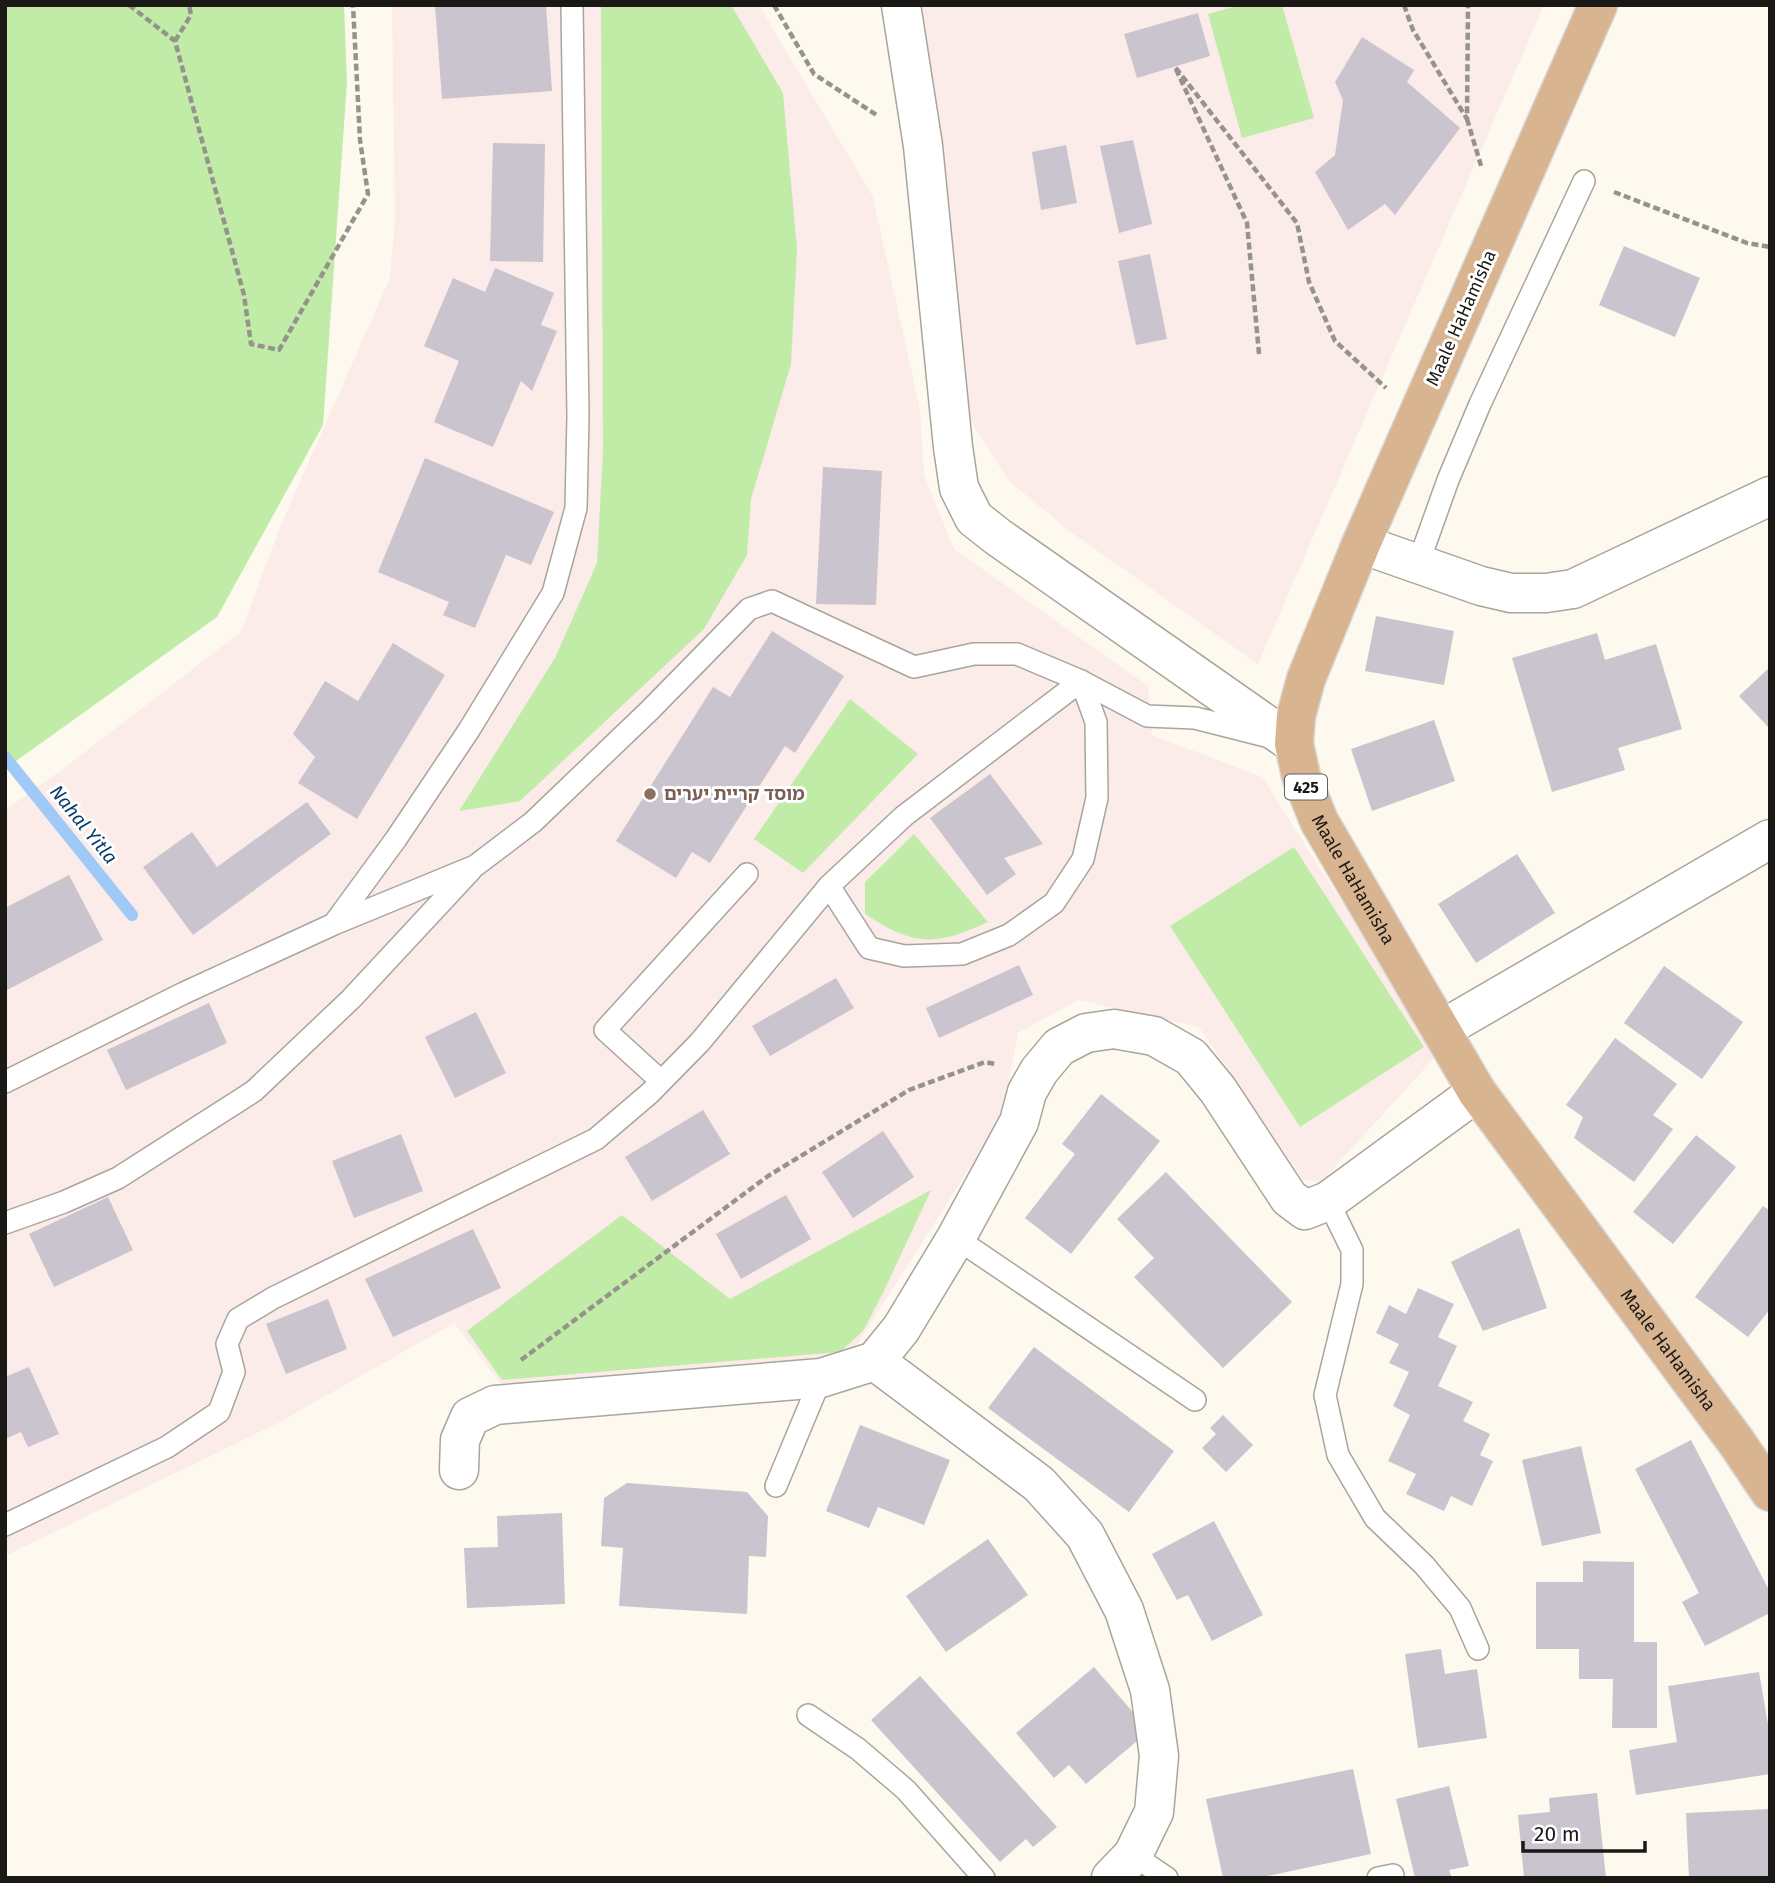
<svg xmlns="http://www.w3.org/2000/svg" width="1775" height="1883" viewBox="0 0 1775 1883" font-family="'Fira Sans','Noto Sans Hebrew',sans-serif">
  <rect width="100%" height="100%" fill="#fdf9ee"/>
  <g fill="#fbebe9">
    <polygon points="392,5 759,5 873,197 920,410 924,475 954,549 1148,686 1152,735 1262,777 1438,1054 1321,1182 1303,1180 1199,1027 1078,1000 1018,1033 1002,1117 848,1359 502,1385 454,1323 278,1423 5,1556 5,810 63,769 241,632 280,527 390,278 395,221"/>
    <polygon points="882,5 1544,5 1258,664 1068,530 1008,480 958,400"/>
  </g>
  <g fill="#c1eca8">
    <polygon points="5,5 344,5 347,82 323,425 217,617 5,769"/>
    <polygon points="601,5 731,5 783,93 797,249 791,364 751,499 747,555 704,629 520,801 459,811 555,658 597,563 603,450"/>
    <polygon points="1240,5 1282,5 1314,118 1242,138 1208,14"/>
    <polygon points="850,699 918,754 803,873 754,839"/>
    <path d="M914,834L988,922C935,946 915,947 865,914V882Z"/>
    <polygon points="1294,847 1424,1047 1300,1127 1170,926"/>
    <polygon points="931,1190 883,1293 863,1331 840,1352 502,1380 467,1331 622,1215 730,1299"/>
  </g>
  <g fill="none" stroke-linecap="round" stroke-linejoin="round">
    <polyline stroke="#9fc9f6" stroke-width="12" points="5,757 132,915"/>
  </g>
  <g fill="#cac4ce">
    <polygon points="435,5 546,5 552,91 442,99"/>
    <polygon points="1198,13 1210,56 1137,78 1124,34"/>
    <polygon points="1362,37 1414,70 1407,82 1460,128 1395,215 1385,204 1348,230 1315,172 1335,155 1343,100 1335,82"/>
    <polygon points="1133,140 1152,224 1119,233 1100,146"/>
    <polygon points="493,143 545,144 543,262 490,261"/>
    <polygon points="1066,145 1077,203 1041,210 1032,152"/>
    <polygon points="1624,246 1700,278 1675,337 1599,305"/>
    <polygon points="1150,254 1167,339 1136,345 1118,261"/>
    <polygon points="495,268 554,293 541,325 557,331 532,391 521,381 493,447 434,422 459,361 424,346 453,278 485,292"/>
    <polygon points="425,458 554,512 531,565 506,555 475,628 443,615 449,602 378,572"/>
    <polygon points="823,467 882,471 876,605 816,604"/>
    <polygon points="1376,616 1454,631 1444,685 1365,671"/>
    <polygon points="772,631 844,676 795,753 785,746 710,863 692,852 676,878 616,841 713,687 730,697"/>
    <polygon points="1597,633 1605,660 1656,644 1682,729 1618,748 1625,770 1552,792 1512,658"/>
    <polygon points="393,643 445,675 357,819 298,783 315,757 293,734 325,681 358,701"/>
    <polygon points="1770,667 1770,729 1739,696"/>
    <polygon points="1434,720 1455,781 1372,811 1351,749"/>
    <polygon points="990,774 1043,844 1004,858 1016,874 987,895 930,818"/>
    <polygon points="307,802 331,834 193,935 143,867 192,832 217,867"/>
    <polygon points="1517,854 1555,913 1476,963 1438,904"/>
    <polygon points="69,875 103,940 5,991 5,908"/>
    <polygon points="1019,965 1033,995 939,1038 926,1008"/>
    <polygon points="1664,966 1743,1022 1702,1079 1624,1023"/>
    <polygon points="836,978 854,1008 770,1056 752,1026"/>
    <polygon points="209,1003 227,1043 126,1090 107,1050"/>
    <polygon points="476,1012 506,1073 455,1098 425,1037"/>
    <polygon points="1615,1038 1677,1084 1653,1115 1673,1129 1634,1182 1574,1138 1583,1117 1566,1105"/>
    <polygon points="1101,1094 1160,1141 1071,1254 1025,1218 1075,1154 1062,1144"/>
    <polygon points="703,1110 730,1154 652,1201 625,1157"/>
    <polygon points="883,1131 914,1177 853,1218 822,1172"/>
    <polygon points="401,1134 423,1191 354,1218 332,1161"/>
    <polygon points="1696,1135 1736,1167 1673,1244 1633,1212"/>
    <polygon points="1166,1172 1292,1302 1223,1368 1134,1277 1154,1258 1117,1219"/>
    <polygon points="786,1195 811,1239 741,1279 716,1234"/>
    <polygon points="108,1197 133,1250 54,1287 29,1234"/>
    <polygon points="1763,1206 1770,1211 1770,1309 1748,1337 1695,1297"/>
    <polygon points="1519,1228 1547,1308 1483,1331 1451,1262"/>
    <polygon points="473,1229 501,1288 393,1337 365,1279"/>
    <polygon points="1418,1288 1454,1304 1438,1337 1457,1346 1438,1386 1473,1402 1463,1421 1490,1434 1480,1455 1493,1461 1472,1506 1451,1496 1444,1511 1406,1494 1416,1474 1388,1461 1410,1415 1393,1406 1409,1372 1389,1363 1399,1344 1376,1333 1389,1305 1406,1314"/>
    <polygon points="328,1299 347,1349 286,1374 266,1324"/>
    <polygon points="1034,1347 1174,1451 1129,1512 988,1408"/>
    <polygon points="29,1367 59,1434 28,1447 21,1432 5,1439 5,1377"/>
    <polygon points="1223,1415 1253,1445 1226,1472 1202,1448 1216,1434 1210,1428"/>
    <polygon points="860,1425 950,1460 924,1525 878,1507 869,1528 826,1511"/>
    <polygon points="1691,1440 1770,1592 1770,1613 1705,1646 1682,1602 1699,1593 1635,1469"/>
    <polygon points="1581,1446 1601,1533 1542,1546 1522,1460"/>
    <polygon points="627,1483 747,1492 768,1516 766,1557 749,1556 747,1614 619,1606 623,1548 601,1546 604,1498"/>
    <polygon points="562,1513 565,1604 467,1608 464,1548 498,1547 497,1516"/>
    <polygon points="1214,1521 1263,1615 1212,1641 1188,1595 1177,1600 1152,1554"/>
    <polygon points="988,1539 1028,1595 946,1652 906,1596"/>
    <polygon points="1583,1561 1634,1562 1634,1642 1657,1642 1657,1728 1612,1728 1613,1679 1579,1679 1579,1649 1536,1649 1536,1582 1583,1582"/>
    <polygon points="1441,1649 1445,1674 1477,1669 1487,1738 1418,1748 1405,1654"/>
    <polygon points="1094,1667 1149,1731 1086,1784 1069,1765 1054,1778 1016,1733"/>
    <polygon points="1759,1672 1770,1736 1770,1774 1636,1795 1629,1750 1677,1742 1668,1686"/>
    <polygon points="920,1676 1057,1827 1033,1847 1026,1839 1000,1862 871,1720"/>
    <polygon points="1353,1769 1371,1854 1258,1878 1223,1878 1206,1799"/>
    <polygon points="1449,1786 1469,1866 1449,1870 1452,1878 1415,1878 1396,1799"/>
    <polygon points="1597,1793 1606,1878 1524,1878 1518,1815 1550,1812 1549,1798"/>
    <polygon points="1769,1809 1770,1878 1689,1878 1686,1813"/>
  </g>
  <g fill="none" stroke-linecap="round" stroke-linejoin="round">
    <g stroke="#a8a59b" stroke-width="24">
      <g id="service">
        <polyline points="1418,564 1448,480 1480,404 1584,181"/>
        <polyline points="336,921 396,839 469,730 553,593 576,508 578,416 572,5"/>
        <polyline points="661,1081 605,1030 747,874"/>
        <polyline points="5,1082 184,993 334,924 475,866 533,822 650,710 749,609 772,601 914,667 974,654 1017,654 1081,681 1147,716 1195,718 1266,736"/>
        <polyline points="1328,1201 1352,1250 1352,1284 1325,1395 1338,1455 1375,1518 1424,1565 1460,1608 1478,1649"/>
        <polyline points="5,1223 64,1202 118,1178 254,1091 351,999 471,870"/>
        <polyline points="956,1238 1195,1400"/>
        <polyline points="776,1486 821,1378"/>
        <polyline points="5,1525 167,1447 219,1412 234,1372 227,1344 238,1319 273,1298 596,1139 650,1093 700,1042 829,886 904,816 1081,681 1096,722 1097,798 1083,859 1054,903 1009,935 962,954 904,956 869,948 829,886"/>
        <polyline points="808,1715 858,1749 906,1790 984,1878"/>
        <polyline points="1133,1855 1167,1878"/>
        <polyline points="1378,1878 1393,1875"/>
      </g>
    </g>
    <g stroke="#a8a59b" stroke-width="41">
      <g id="minor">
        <polyline points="901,5 923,146 953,447 959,488 974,518 998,537 1294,744"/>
        <polyline points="1361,544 1481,586 1511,593 1546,593 1573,589 1770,496"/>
        <polyline points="1441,1030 1770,839"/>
        <polyline points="875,1361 1039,1484 1085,1535 1124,1610 1150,1690 1159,1756 1154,1812 1133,1855 1111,1878"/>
        <polyline points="459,1470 460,1440 470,1417 495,1405 821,1378 875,1361 901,1329 956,1238 1019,1122 1027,1092 1039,1071 1059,1047 1086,1033 1114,1029 1154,1036 1191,1057 1218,1090 1289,1198 1305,1210 1328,1201 1477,1092"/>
      </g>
    </g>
    <g stroke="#dadada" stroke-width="41">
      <g id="primary">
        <path id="s1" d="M1598,5L1361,544L1306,679L1296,716L1294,744L1301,776L1319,821L1477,1092L1737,1443L1770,1492"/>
      </g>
    </g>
    <g stroke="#95938b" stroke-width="4.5" stroke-dasharray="7 3.5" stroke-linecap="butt">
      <polyline points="129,5 175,41 244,295 251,344 279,350 368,194 360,140 353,5"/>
      <polyline points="774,5 814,74 878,116"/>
      <polyline points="1404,5 1413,30 1467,119 1468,5"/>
      <polyline points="175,41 191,15 189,5"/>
      <polyline points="1467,119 1482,169"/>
      <polyline points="1614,192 1747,243 1770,247"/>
      <polyline points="1259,354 1247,223 1175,67 1297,223 1309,282 1335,341 1386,388"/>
      <polyline points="521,1360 768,1176 909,1090 985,1062 996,1064"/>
    </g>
    <use href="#service" stroke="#fff" stroke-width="21"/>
    <use href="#minor" stroke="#fff" stroke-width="38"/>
    <use href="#primary" stroke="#d9b490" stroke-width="38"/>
  </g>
  <circle fill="#8d6e63" stroke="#fff" stroke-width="2.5" cx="650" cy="794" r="7"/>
  <g text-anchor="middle" stroke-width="6" stroke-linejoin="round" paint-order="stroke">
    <rect fill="#fff" stroke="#5f5e5b" stroke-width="2" x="1285" y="774.5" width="42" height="25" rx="5"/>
    <g font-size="16" font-weight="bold" fill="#1a1915">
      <text x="1306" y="793">425</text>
    </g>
    <g font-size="18" fill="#1a1915" stroke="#fff">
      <text transform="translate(1461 318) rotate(-66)" y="6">Maale HaHamisha</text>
      <text dy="6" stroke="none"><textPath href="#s1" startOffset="950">Maale HaHamisha</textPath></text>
      <text dy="6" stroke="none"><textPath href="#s1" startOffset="1517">Maale HaHamisha</textPath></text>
    </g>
    <g font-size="18" font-weight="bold" fill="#785e54" stroke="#fff" text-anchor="start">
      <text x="664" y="800">מוסד קריית יערים</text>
    </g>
    <g font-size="19" font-style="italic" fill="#053c6a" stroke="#fff">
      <text transform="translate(84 824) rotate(51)" y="7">Nahal Yitla</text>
    </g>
  </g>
  <rect width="1775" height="1883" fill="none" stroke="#1a1915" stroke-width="14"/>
  <path d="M1523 1841v10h122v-10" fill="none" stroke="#1a1915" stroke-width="3.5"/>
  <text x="1534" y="1841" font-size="21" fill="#1a1915" stroke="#ffffff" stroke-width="5" paint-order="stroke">20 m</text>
</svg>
